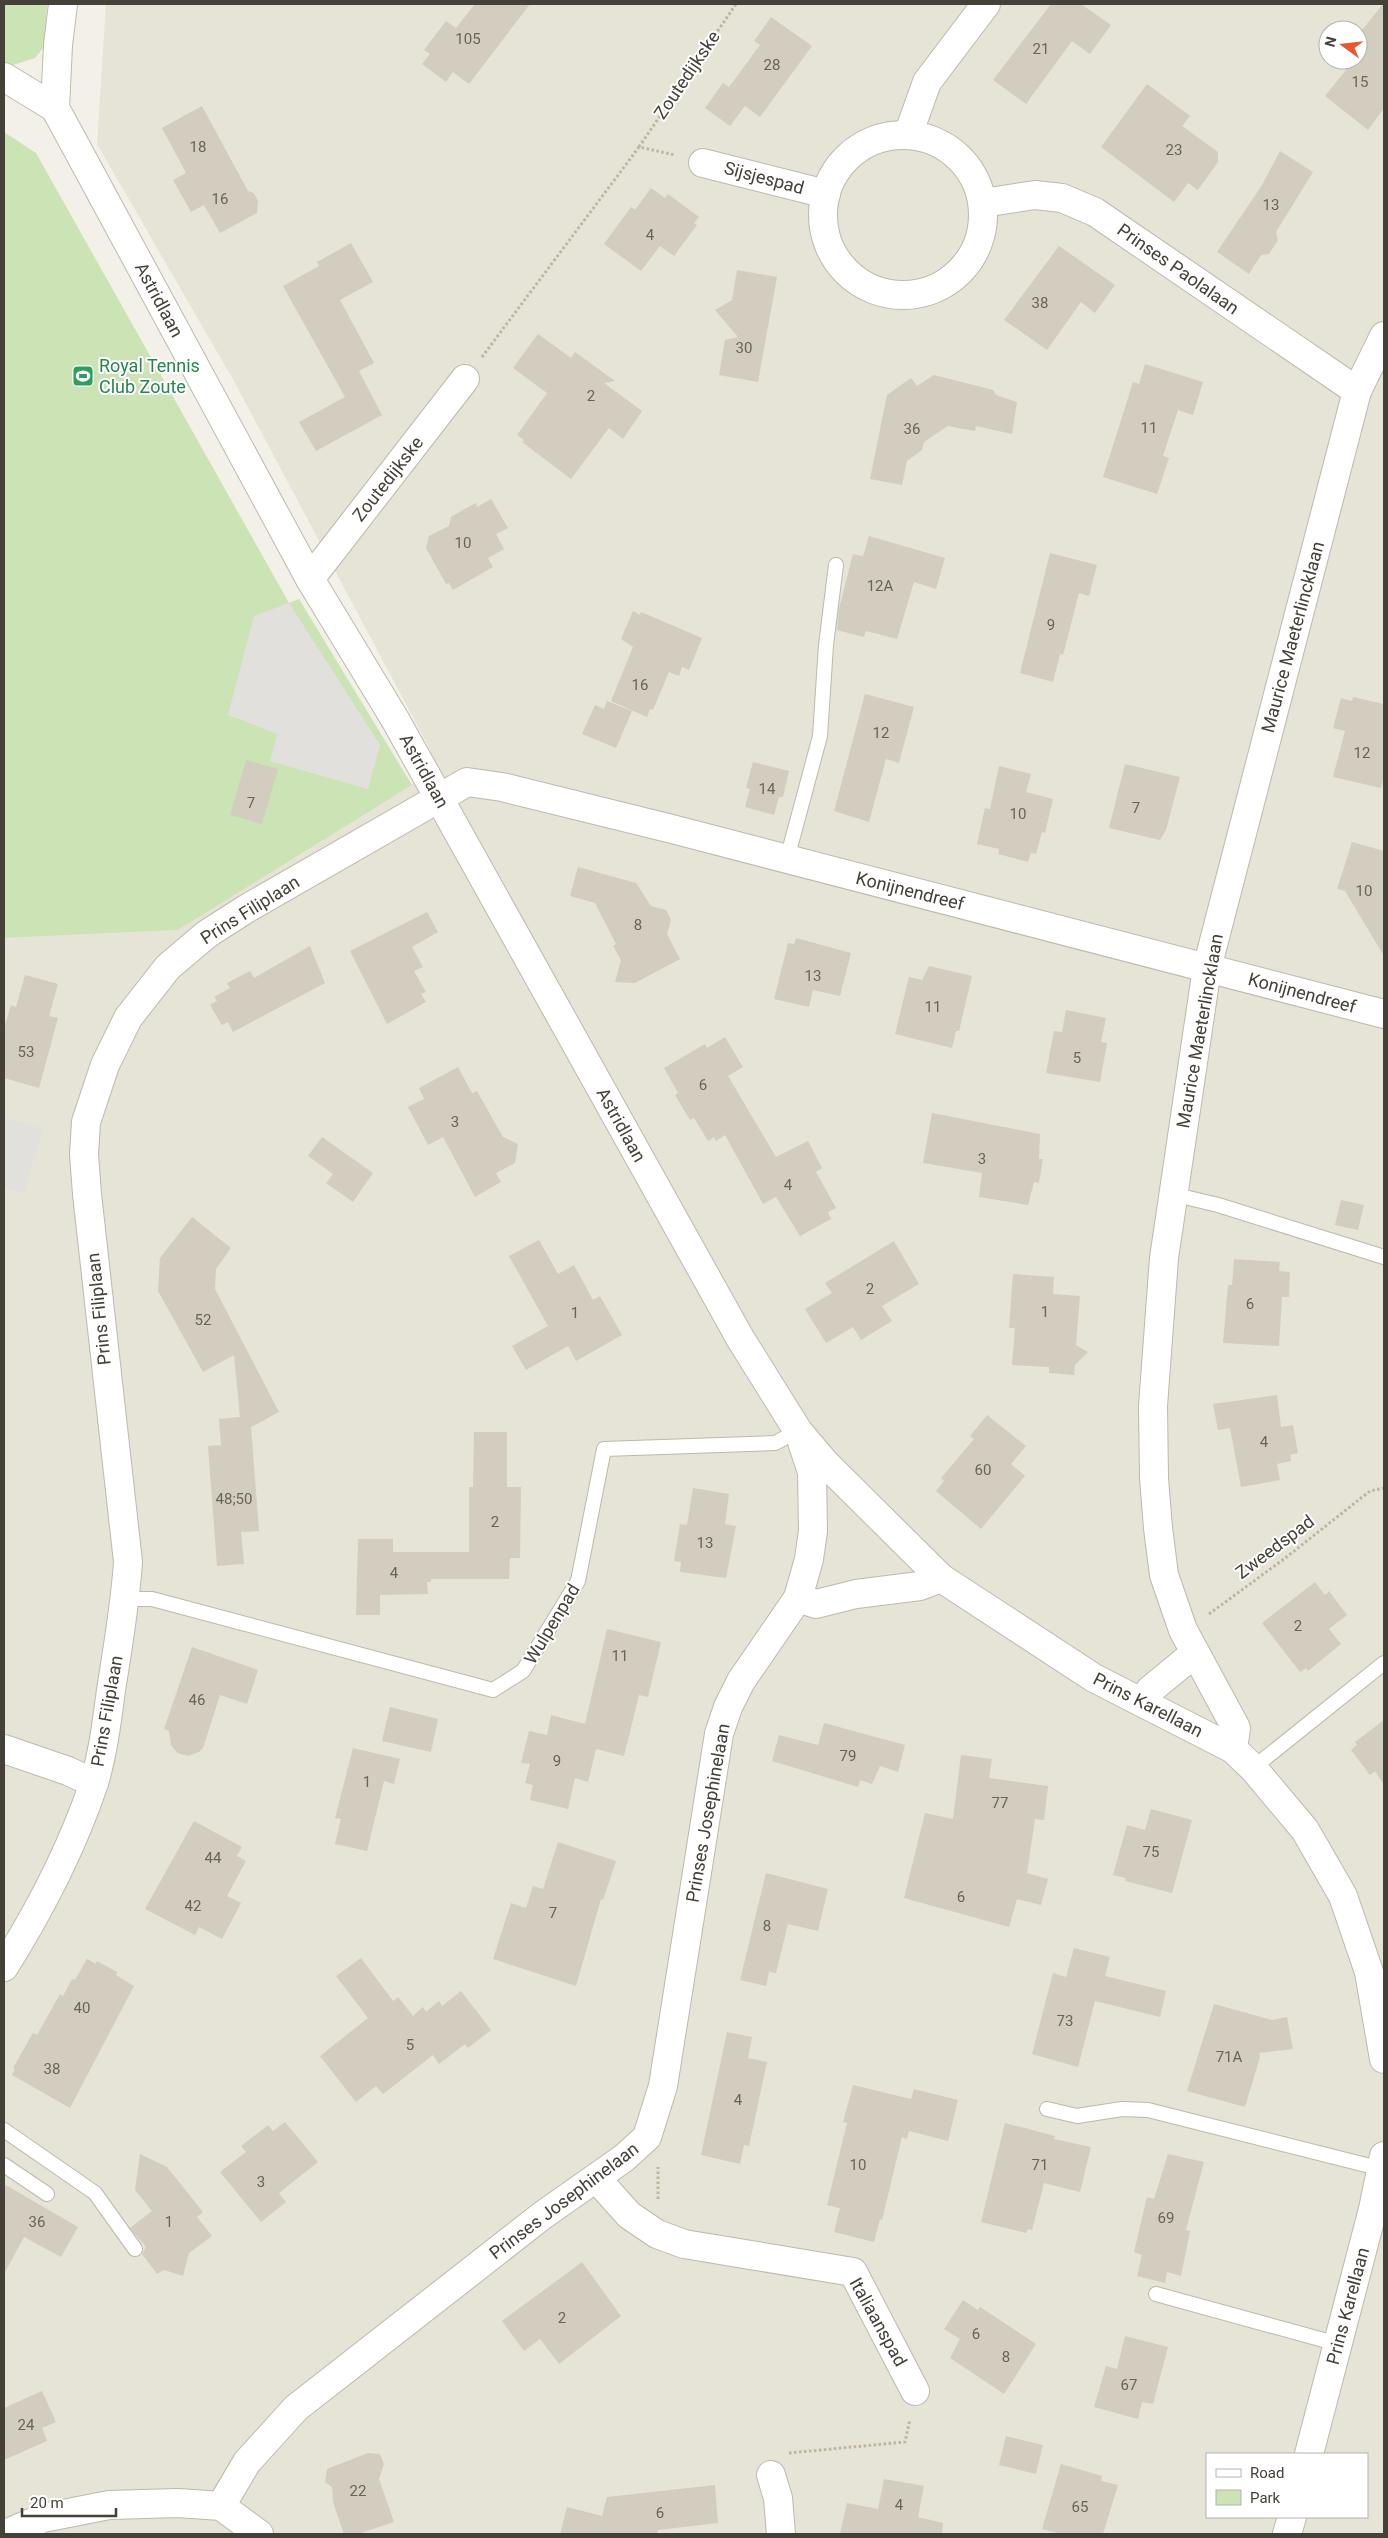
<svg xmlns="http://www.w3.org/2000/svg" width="1388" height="2538" viewBox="0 0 1388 2538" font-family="Roboto,sans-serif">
  <rect width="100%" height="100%" fill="#f3f0e9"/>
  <path fill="#e6e3d7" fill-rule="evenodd" d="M106,4H1384V2534H4V938L178,930L412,785L431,751L235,383L97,144ZM1328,30H1358V60H1328ZM1207,2454H1367V2517H1207Z"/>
  <g fill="#cbe3b5">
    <polygon points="4,4 47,4 45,46 35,58 10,66 4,63"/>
    <polygon points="4,132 36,153 289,603 299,599 412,785 178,930 4,938"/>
  </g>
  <g fill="#e2e0dd">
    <polygon points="289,603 380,745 368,789 270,761 277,734 228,715 254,616"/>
    <polygon points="4,1118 43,1129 23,1193 4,1188"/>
  </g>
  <g fill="#d3cdbf">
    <polygon points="475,4 530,4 469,84 453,72 446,82 422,64 430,54 424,50 446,21 456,28"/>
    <polygon points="1051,4 1081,4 1111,25 1090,54 1072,41 1026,104 993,80"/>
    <polygon points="1383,4 1384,108 1368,130 1325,96 1354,60 1358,60 1358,35"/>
    <polygon points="771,17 812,46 760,117 745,106 730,126 705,108 723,83 729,87 760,45 754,41"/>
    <polygon points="1147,84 1190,116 1182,126 1218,152 1218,162 1198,190 1188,183 1174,202 1101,147"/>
    <polygon points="202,106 248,191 254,193 258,201 257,213 220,233 204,205 191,212 173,180 186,173 162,128"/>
    <polygon points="1280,151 1313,172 1276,232 1278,240 1269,254 1261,255 1249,274 1217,252 1262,185"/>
    <polygon points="651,188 665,198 668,194 699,217 694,223 697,225 674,256 660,246 641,271 604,244 631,207 635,210"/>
    <polygon points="351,243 373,282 340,300 374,363 359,371 382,415 316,451 299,422 345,397 283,286 319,266 317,262"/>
    <polygon points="1059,246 1115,285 1095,313 1081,302 1047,350 1004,320"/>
    <polygon points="737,270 777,277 758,382 719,375 725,340 738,337 715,310 732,300"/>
    <polygon points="538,334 571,358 575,352 615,381 604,383 642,411 623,439 609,428 571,479 522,442 524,440 517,435 547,393 513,368"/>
    <polygon points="1145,364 1203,382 1193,415 1178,410 1163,456 1169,458 1157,494 1103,477 1133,382 1139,384"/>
    <polygon points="934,375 993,390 996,395 1017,402 1012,434 976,426 975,431 948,426 924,442 922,450 907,461 902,485 870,479 887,395 911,378 917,386"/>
    <polygon points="491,499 508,528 496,534 504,549 488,558 493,567 453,590 449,583 446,584 426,548 429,536 449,526 451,517 463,510 476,503 477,507"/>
    <polygon points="869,536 945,558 936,589 914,582 897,639 866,631 864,637 837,630 839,609 853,554 863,556"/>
    <polygon points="1050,553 1097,565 1089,596 1079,593 1063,655 1060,654 1053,682 1020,673"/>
    <polygon points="633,611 640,615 641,612 702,638 689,670 682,667 679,676 669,672 653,710 650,709 647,717 611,701 633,647 621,639"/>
    <polygon points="865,694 914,707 899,763 886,759 869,822 834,811"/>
    <polygon points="1353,697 1384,704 1384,775 1381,788 1333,777 1345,731 1333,728 1341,698 1352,701"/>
    <polygon points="607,701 632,711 616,748 582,734 595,705 604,709"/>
    <polygon points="246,760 278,769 262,824 230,815"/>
    <polygon points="753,762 789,771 783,797 779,797 774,815 745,807 750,789 746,788"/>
    <polygon points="1125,764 1180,777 1166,830 1160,840 1109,828"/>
    <polygon points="999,766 1031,774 1026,792 1053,799 1045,833 1042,832 1036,854 1031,853 1028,862 998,854 999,849 977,844 985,808 990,809"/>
    <polygon points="1352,842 1384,851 1384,956 1345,891 1337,889"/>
    <polygon points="578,867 636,883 651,906 666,910 671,920 667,934 680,959 635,983 615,982 621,960 613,946 616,944 595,903 570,896"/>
    <polygon points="427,912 438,932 412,947 423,967 414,971 426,992 421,994 426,1002 387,1024 350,951"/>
    <polygon points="796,938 851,953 840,996 813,990 809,1007 774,999 788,943 794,944"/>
    <polygon points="310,946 325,983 233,1032 228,1022 222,1025 210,1005 217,1001 214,997 230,988 227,983 250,971 254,978"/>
    <polygon points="929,966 972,976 959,1031 956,1031 952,1048 895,1034 909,977 922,980"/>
    <polygon points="25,975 58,984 49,1016 58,1018 39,1088 4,1078 4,1028 11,1005 16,1007"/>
    <polygon points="1066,1010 1106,1018 1101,1042 1107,1043 1100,1082 1046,1073 1054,1031 1062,1032"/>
    <polygon points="725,1037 743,1067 728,1076 776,1157 808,1141 822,1168 816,1172 836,1208 828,1212 831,1219 800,1236 776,1197 763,1204 725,1135 716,1141 714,1137 708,1141 694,1118 690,1120 675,1095 678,1093 664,1068 705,1044 707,1048"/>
    <polygon points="458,1067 472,1093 477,1091 503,1137 518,1144 515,1163 496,1173 501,1182 475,1197 443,1137 428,1145 408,1107 424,1099 419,1088"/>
    <polygon points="932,1113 1040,1134 1039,1159 1043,1159 1039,1183 1034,1182 1028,1205 979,1197 982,1173 923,1163"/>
    <polygon points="322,1137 373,1173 353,1202 326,1183 333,1174 308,1156"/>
    <polygon points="1341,1200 1364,1205 1358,1230 1335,1225"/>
    <polygon points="192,1217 231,1248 216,1269 215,1289 279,1412 251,1427 259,1531 241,1532 244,1564 217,1566 208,1446 221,1445 219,1419 240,1417 234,1355 203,1372 158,1291 160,1258"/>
    <polygon points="539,1240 558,1274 574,1265 593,1300 600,1296 622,1335 576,1361 568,1346 526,1370 512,1346 548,1326 509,1256"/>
    <polygon points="894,1241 919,1284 882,1306 892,1321 861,1340 853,1327 826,1343 805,1309 832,1293 825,1283"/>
    <polygon points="1234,1259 1280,1262 1279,1271 1290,1272 1289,1297 1282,1297 1279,1346 1223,1343 1228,1285 1232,1285"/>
    <polygon points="1013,1274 1054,1277 1053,1294 1080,1296 1076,1345 1088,1352 1075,1365 1074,1375 1049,1373 1049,1367 1012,1365 1015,1328 1009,1328"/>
    <polygon points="1277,1395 1281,1427 1293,1425 1298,1453 1290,1455 1291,1461 1277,1464 1280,1480 1241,1487 1230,1428 1218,1430 1213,1404"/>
    <polygon points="987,1415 1026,1446 1011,1464 1025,1476 981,1529 936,1491 944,1481 941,1478 974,1439 970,1436"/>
    <polygon points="474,1432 507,1432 507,1487 521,1487 520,1558 510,1558 509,1579 431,1579 431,1582 427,1582 428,1594 380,1595 380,1615 356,1615 358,1539 393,1539 393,1552 469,1552 469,1487 473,1487"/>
    <polygon points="693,1488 729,1494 725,1524 736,1526 726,1578 680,1572 681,1562 674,1561 680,1524 687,1525"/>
    <polygon points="1315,1582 1325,1595 1329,1591 1347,1615 1329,1629 1341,1644 1308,1671 1306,1668 1300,1672 1262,1623"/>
    <polygon points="607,1629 661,1642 648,1697 639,1695 624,1756 596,1749 588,1782 575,1778 568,1809 530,1800 533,1785 525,1783 530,1764 521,1763 529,1731 547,1735 551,1715 585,1724"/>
    <polygon points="192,1647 258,1670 247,1704 220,1695 203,1748 199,1752 188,1756 177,1753 171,1745 169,1731 164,1729"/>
    <polygon points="390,1707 438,1719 431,1752 382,1741"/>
    <polygon points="1384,1720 1384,1785 1375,1771 1370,1775 1351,1750 1357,1745 1355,1742"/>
    <polygon points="824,1723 905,1745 898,1772 880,1766 872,1784 860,1780 858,1787 772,1761 779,1735 818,1745"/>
    <polygon points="353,1748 400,1759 394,1784 384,1781 367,1851 335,1844 341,1819 335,1818"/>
    <polygon points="961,1755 992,1759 989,1778 1048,1786 1044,1820 1035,1819 1027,1873 1048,1879 1041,1905 1017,1899 1009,1927 904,1898 925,1813 953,1819"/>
    <polygon points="1151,1809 1192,1820 1172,1893 1125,1881 1126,1878 1113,1875 1127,1825 1145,1830"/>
    <polygon points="194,1821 242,1847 237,1856 246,1861 227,1896 241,1903 222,1939 199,1927 195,1935 145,1909"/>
    <polygon points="558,1842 616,1861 603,1900 601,1899 576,1986 493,1959 511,1903 526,1908 533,1886 543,1889"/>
    <polygon points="766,1873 828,1889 818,1931 788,1924 776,1973 769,1972 766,1986 740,1980"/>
    <polygon points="1074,1948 1110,1957 1105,1976 1166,1991 1160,2017 1095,2001 1078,2067 1032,2054 1053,1973 1066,1977"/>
    <polygon points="361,1958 393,2001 398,1997 413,2016 423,2007 426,2012 439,2001 442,2006 461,1991 491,2030 468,2048 465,2044 439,2064 433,2055 383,2094 376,2086 356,2102 320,2056 368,2018 336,1976"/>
    <polygon points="87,1959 96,1964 97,1961 117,1972 116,1975 134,1986 70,2108 12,2075 15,2069 13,2068 33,2033 37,2035 60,1994 63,1996 72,1979 75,1980"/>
    <polygon points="1214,2004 1272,2020 1287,2017 1293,2049 1259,2053 1260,2057 1245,2107 1187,2091"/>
    <polygon points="727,2032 752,2037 748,2058 767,2062 749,2146 744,2145 740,2164 701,2155"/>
    <polygon points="853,2085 911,2099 914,2089 958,2100 948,2141 909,2131 907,2139 902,2137 882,2220 880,2219 874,2242 834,2232 840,2208 827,2205 847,2123 843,2122"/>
    <polygon points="285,2122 318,2162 279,2193 286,2202 261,2222 220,2172 246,2152 241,2146 268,2125 273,2131"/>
    <polygon points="1005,2123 1055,2136 1054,2139 1091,2147 1080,2192 1044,2183 1032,2230 1028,2229 1026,2233 981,2222"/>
    <polygon points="140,2154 167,2167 203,2212 197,2217 212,2236 189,2253 183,2276 164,2270 157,2274 142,2254 146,2247 130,2228 152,2211 135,2190"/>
    <polygon points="1168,2154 1204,2162 1186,2230 1190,2231 1181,2276 1167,2272 1165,2283 1137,2276 1142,2255 1134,2252 1147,2197 1154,2199"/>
    <polygon points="4,2184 78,2227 61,2257 24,2237 4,2274"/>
    <polygon points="582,2262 621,2316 559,2364 540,2339 524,2351 502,2321"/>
    <polygon points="963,2300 978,2310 980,2307 1036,2344 1004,2394 950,2358 960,2339 944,2329"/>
    <polygon points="1125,2336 1168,2347 1153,2404 1142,2402 1138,2419 1094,2407 1106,2366 1117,2369"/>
    <polygon points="42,2391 56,2422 42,2428 47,2441 4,2460 4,2408"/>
    <polygon points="1006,2436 1043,2445 1036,2474 999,2465"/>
    <polygon points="368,2453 380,2454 384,2464 379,2479 394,2522 358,2534 344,2534 333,2502 332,2487 325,2482 327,2469"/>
    <polygon points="1061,2464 1102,2476 1101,2481 1118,2485 1103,2534 1061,2534 1042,2529"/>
    <polygon points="884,2479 924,2486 918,2517 943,2523 942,2534 840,2534 847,2503 878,2509"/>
    <polygon points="715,2485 718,2523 658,2530 657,2534 560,2534 567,2507 602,2516 607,2497"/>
  </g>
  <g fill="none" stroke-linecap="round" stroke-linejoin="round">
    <g stroke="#bdb9ac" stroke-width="16">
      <g id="lane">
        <polyline points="787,859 820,736 826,645 836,565"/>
        <polyline points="1172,1194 1218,1205 1384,1257"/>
        <polyline points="125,1599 152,1599 493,1690 523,1671 578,1581 604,1449 775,1443 798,1431"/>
        <polyline points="1253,1768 1384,1663"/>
        <polyline points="1047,2109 1077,2116 1122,2109 1148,2110 1382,2169"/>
        <polyline points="4,2130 95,2193 135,2249"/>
        <polyline points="4,2165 47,2194"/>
        <polyline points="1156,2294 1338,2344"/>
      </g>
    </g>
    <g stroke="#bdb9ac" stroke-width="30">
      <g id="street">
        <polyline points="63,4 58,45 55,108 310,579 396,721 740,1338 798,1431 825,1463 941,1578 1094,1678 1233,1749 1253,1768 1305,1830 1343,1896 1369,1972 1384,2059"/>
        <polyline points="4,77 55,108"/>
        <polyline points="908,135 927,82 986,4"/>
        <circle cx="903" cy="215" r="80"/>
        <polyline points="703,163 826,194"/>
        <polyline points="983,203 1035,195 1062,198 1095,212 1357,391"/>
        <polyline points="310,579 465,379"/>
        <polyline points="798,1598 816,1604 856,1594 920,1586 941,1578"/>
        <polyline points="1143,1702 1150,1690 1195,1653"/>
        <polyline points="4,1749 68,1771 94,1783"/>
        <polyline points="1233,1749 1236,1728 1183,1630 1164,1575 1158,1528 1154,1478 1153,1406 1164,1258 1207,968 1357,391 1384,336"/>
        <path d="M4,1967C40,1910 72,1848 94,1783C103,1753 107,1721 111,1690C118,1647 125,1605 128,1562L87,1194L84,1154L86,1122L105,1065L128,1018L168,967L207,934L246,909L467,782L502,787L672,829L1384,1014"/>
        <polyline points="596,2178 629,2215 657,2234 684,2244 853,2272 915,2391"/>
        <polyline points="1309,2454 1373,2209 1384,2156"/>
        <polyline points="771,2475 778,2498 781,2534"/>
        <polyline points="221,2506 247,2462 296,2408 543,2215 624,2158 647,2137 663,2086 719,1734 728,1707 741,1681 798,1598 809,1559 813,1531 812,1472 802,1442"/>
        <polyline points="5,2534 43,2518 109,2505 178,2503 221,2506 259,2534"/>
        <polyline points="1287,2534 1292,2517"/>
      </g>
    </g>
    <g stroke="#beb59f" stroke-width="3" stroke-dasharray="2.5 2.5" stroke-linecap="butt">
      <polyline points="639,147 736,4"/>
      <polyline points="482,357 639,147 675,155"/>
      <polyline points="1209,1614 1284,1559 1370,1491 1384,1488"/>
      <polyline points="658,2199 658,2167"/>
      <polyline points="789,2453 905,2442 910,2419"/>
    </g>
    <use href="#lane" stroke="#fff" stroke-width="14"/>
    <use href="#street" stroke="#fff" stroke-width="28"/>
  </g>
  <defs>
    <g id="stadium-square" transform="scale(1.125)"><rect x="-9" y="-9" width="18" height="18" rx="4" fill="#2e9e5b" stroke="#fff"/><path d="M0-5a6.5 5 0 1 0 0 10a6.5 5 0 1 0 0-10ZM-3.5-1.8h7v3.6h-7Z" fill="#fff"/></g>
  </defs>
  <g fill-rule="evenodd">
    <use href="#stadium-square" x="83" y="376"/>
  </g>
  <g text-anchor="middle" stroke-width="4" stroke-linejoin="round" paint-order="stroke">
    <g font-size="15" fill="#69645a">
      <text x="468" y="44">105</text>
      <text x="1041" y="54">21</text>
      <text x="772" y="70">28</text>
      <text x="1360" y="87">15</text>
      <text x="198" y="152">18</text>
      <text x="1174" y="155">23</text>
      <text x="220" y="204">16</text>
      <text x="1271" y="210">13</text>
      <text x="650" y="240">4</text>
      <text x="1040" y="308">38</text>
      <text x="744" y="353">30</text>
      <text x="591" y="401">2</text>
      <text x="1149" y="433">11</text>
      <text x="912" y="434">36</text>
      <text x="463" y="548">10</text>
      <text x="880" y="591">12A</text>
      <text x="1051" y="630">9</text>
      <text x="640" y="690">16</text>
      <text x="881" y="738">12</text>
      <text x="1362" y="758">12</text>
      <text x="767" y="794">14</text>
      <text x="251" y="808">7</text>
      <text x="1136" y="813">7</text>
      <text x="1018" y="819">10</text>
      <text x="1364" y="896">10</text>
      <text x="638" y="930">8</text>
      <text x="813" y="981">13</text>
      <text x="933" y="1012">11</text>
      <text x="26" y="1057">53</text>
      <text x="1077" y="1063">5</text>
      <text x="703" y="1090">6</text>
      <text x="455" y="1127">3</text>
      <text x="982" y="1164">3</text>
      <text x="788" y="1190">4</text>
      <text x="870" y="1294">2</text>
      <text x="1250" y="1309">6</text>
      <text x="1045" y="1317">1</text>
      <text x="575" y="1318">1</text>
      <text x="203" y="1325">52</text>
      <text x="1264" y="1447">4</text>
      <text x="983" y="1475">60</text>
      <text x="234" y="1504">48;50</text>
      <text x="495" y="1527">2</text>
      <text x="705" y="1548">13</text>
      <text x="394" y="1578">4</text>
      <text x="1298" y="1631">2</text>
      <text x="620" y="1661">11</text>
      <text x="197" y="1705">46</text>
      <text x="848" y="1761">79</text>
      <text x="557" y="1766">9</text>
      <text x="367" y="1787">1</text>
      <text x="1000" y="1808">77</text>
      <text x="1151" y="1857">75</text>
      <text x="213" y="1863">44</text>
      <text x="961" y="1902">6</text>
      <text x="193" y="1911">42</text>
      <text x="553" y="1918">7</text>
      <text x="767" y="1931">8</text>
      <text x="82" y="2013">40</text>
      <text x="1065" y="2026">73</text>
      <text x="410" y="2050">5</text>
      <text x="1229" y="2062">71A</text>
      <text x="52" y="2074">38</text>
      <text x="738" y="2105">4</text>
      <text x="858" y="2170">10</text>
      <text x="1040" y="2170">71</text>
      <text x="261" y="2187">3</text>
      <text x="1166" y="2223">69</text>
      <text x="37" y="2227">36</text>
      <text x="169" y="2227">1</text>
      <text x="562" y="2323">2</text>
      <text x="976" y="2339">6</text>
      <text x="1006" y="2362">8</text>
      <text x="1129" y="2390">67</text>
      <text x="26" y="2430">24</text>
      <text x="358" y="2496">22</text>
      <text x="899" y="2510">4</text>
      <text x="1080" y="2512">65</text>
      <text x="660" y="2518">6</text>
    </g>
    <g font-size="18" fill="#464138" stroke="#fff">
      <text transform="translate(687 75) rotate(-56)" y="6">Zoutedijkske</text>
      <text transform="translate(764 178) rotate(15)" y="6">Sijsjespad</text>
      <text transform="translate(1178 269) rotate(35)" y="6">Prinses Paolalaan</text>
      <text transform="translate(159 300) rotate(62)" y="6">Astridlaan</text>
      <text transform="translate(388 479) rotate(-52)" y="6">Zoutedijkske</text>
      <text transform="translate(1293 637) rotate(-75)" y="6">Maurice Maeterlincklaan</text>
      <text transform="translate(424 771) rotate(61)" y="6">Astridlaan</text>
      <text transform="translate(910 891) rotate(14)" y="6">Konijnendreef</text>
      <text transform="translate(250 910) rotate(-32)" y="6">Prins Filiplaan</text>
      <text transform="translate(1302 993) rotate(15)" y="6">Konijnendreef</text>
      <text transform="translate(1200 1031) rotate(-80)" y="6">Maurice Maeterlincklaan</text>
      <text transform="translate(621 1125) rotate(61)" y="6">Astridlaan</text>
      <text transform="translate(99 1309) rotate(-96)" y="6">Prins Filiplaan</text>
      <text transform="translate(1275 1547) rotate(-37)" y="6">Zweedspad</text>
      <text transform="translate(552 1624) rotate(-59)" y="6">Wulpenpad</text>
      <text transform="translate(1148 1705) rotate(27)" y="6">Prins Karellaan</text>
      <text transform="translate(107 1711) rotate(-80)" y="6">Prins Filiplaan</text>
      <text transform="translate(708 1813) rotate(-80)" y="6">Prinses Josephinelaan</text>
      <text transform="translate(564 2201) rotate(-37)" y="6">Prinses Josephinelaan</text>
      <text transform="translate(1348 2306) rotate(-75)" y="6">Prins Karellaan</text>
      <text transform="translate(878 2322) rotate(61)" y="6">Italiaanspad</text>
    </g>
    <g font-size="18" fill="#27864d" stroke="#fff" text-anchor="start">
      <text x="99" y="372">Royal Tennis<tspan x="99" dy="21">Club Zoute</tspan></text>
    </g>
  </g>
  <rect width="1388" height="2538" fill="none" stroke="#464138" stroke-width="10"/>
  <rect x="1206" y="2453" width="162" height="65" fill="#ffffff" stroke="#b5b3af"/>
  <rect x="1216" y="2469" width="25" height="8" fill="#ffffff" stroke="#b5b3af"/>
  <text x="1250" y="2478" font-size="15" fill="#464138">Road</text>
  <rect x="1216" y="2490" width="25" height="15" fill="#cbe3b5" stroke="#b5b3af"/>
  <text x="1250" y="2503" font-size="15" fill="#464138">Park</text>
  <g transform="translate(1343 45) rotate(285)"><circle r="24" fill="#ffffff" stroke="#b5b3af"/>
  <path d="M0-4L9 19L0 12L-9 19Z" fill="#e6572d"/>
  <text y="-8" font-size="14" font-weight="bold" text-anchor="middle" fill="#464138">N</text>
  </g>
  <path d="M22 2508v8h94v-8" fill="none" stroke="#464138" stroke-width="2.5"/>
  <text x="30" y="2508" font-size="15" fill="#464138" stroke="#ffffff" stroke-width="4" paint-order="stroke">20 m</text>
</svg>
